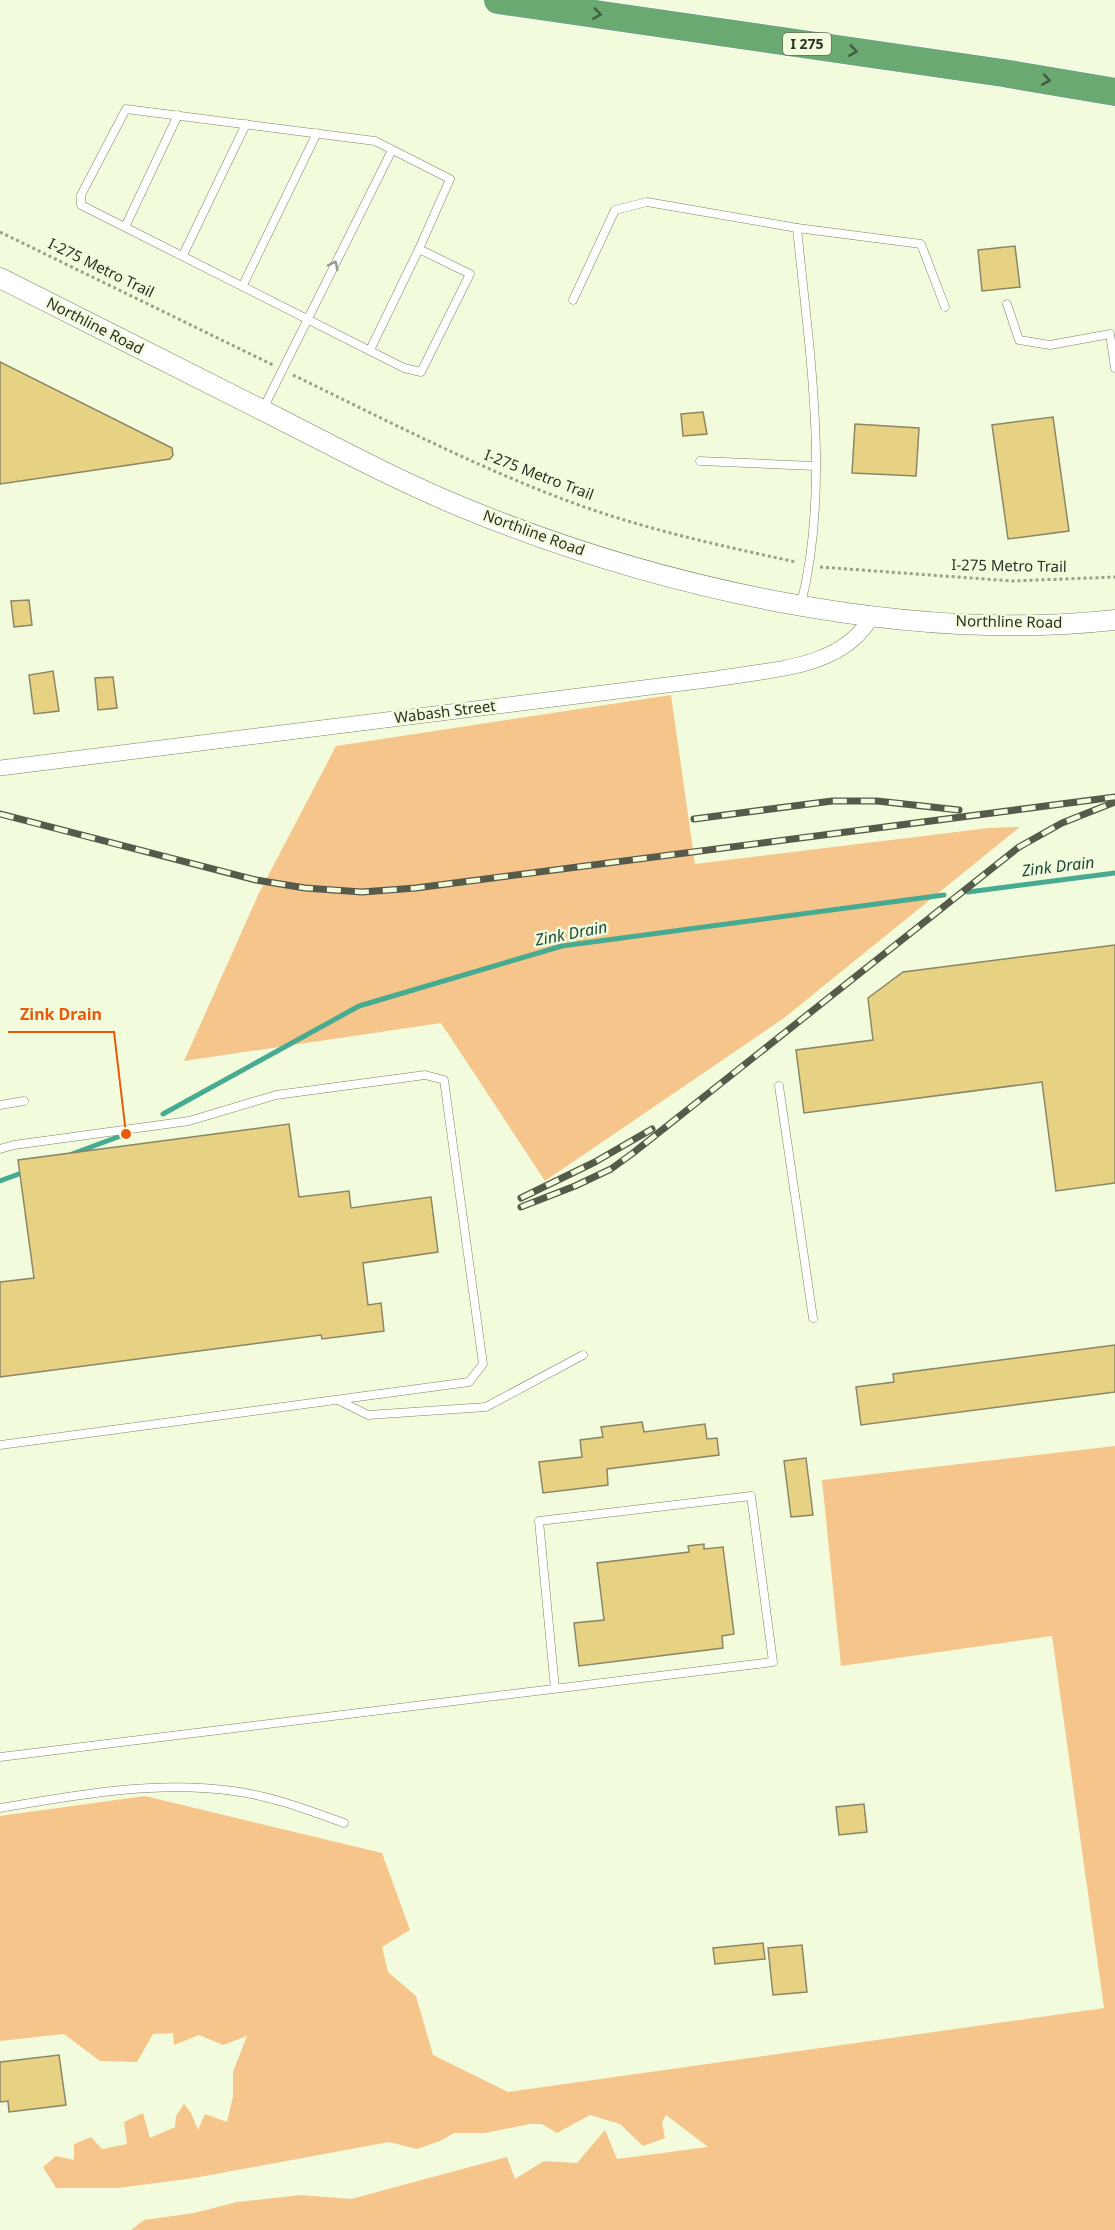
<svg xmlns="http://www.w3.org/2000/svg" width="1115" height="2230" viewBox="0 0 1115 2230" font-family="'Noto Sans',sans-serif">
  <rect width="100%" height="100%" fill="#f2fcdc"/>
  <g fill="#f6c58c">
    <polygon points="671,695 695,864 989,828 1020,827 784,1018 545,1181 441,1023 184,1061 259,893 336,746"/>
    <polygon points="1115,1446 1115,2230 131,2230 144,2220 194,2213 237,2202 301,2195 351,2199 507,2157 515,2179 544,2161 577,2163 605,2130 617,2159 708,2147 666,2115 662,2122 665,2138 643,2146 620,2124 590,2115 557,2133 542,2124 530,2124 485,2133 454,2133 440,2141 417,2149 389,2142 194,2178 118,2188 56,2188 43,2167 56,2156 74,2160 74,2144 91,2137 102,2149 127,2144 124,2122 143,2113 150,2138 175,2127 176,2116 184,2104 191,2113 198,2130 205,2114 227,2122 233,2096 233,2072 247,2036 223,2045 199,2035 174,2045 173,2033 153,2034 137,2062 100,2061 64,2034 0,2041 0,1816 145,1796 382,1853 410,1930 382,1947 388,1972 416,1996 433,2055 508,2092 1104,2008 1052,1636 841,1666 822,1480"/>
  </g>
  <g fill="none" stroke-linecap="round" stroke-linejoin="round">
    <g stroke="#46ab90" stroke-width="5">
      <polyline points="968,892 1115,873"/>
      <polyline points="163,1114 359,1006 562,946 944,895"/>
      <polyline points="72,1154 126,1134"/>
      <polyline points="0,1181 27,1171"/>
    </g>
  </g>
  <g fill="#e6d282" stroke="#8c8568" stroke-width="1.5">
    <polygon points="1015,246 1020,287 982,291 978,250"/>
    <polygon points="0,362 172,448 173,455 170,459 0,484"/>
    <polygon points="703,412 707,434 683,436 681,414"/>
    <polygon points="1053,417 1069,531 1008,539 992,425"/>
    <polygon points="855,424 919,428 916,476 852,473"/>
    <polygon points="29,600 32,625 14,627 11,601"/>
    <polygon points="53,671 59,711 34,714 29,675"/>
    <polygon points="113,677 117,708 98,710 95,678"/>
    <polygon points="1115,945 1115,1183 1056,1191 1042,1082 804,1113 796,1050 873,1040 868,998 903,972"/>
    <polygon points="289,1124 299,1197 349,1191 351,1208 431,1197 438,1252 363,1263 368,1305 381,1303 384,1331 322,1339 321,1335 0,1377 0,1282 34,1278 18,1160"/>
    <polygon points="1115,1345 1115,1392 861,1425 856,1387 894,1382 893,1374"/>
    <polygon points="642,1422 644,1432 705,1424 707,1439 717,1438 719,1455 607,1469 608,1485 543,1493 539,1462 582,1457 580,1440 603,1437 601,1427"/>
    <polygon points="806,1458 813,1515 791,1517 784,1461"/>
    <polygon points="704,1544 704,1549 723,1547 734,1634 722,1636 723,1648 579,1666 574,1623 604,1620 597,1563 689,1552 688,1546"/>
    <polygon points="864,1804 867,1832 839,1835 836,1807"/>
    <polygon points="763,1943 765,1959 715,1964 713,1948"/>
    <polygon points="802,1945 807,1992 773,1995 768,1948"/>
    <polygon points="59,2055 66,2105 9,2112 8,2101 0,2102 0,2062"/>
  </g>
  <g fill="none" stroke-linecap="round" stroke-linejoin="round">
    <g stroke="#7a8367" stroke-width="9">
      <g id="service">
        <polygon points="126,109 375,141 450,179 419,249 470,274 421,372 404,368 81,205 81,195"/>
        <polyline points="125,227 178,115"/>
        <polyline points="797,228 921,244 945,307"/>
        <polyline points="183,255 246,124"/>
        <polyline points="243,285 317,133"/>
        <path d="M573,300L615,210L647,202L797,228C809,349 831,485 801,604"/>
        <polyline points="1007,304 1019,340 1050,345 1110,334 1115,368"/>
        <polyline points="370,350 419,249"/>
        <polyline points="263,409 392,150"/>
        <polyline points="700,461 815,466"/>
        <polyline points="779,1086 813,1318"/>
        <polyline points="0,1105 24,1101"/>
        <polyline points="0,1149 14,1145 189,1121 276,1095 425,1075 444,1080 483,1364 469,1382 0,1445"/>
        <polyline points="338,1400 368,1415 486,1407 583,1355"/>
        <polyline points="0,1757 773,1662 751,1496 539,1521 555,1689"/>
        <path d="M0,1808C76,1795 156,1780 233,1791C272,1796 308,1810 344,1823"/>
      </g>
    </g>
    <g stroke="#7a8367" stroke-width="16">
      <path id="minor" d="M0,768L715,679C769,669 842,670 872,616"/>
    </g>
    <g stroke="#7a8367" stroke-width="21">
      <path id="tertiary" d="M0,278C89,323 177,367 266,412C331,445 396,480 464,508C659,588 904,643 1115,620"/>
    </g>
    <g stroke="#fff" stroke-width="30">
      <polyline id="motorway" points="498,0 1003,73 1115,92"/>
    </g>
    <g stroke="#9aa18a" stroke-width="3" stroke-dasharray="3 3" stroke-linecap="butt">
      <polyline points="0,232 273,365"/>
      <path d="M293,375C386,420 478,468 576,504C648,530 722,546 796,562"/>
      <polyline points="820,567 1012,581 1115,577"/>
    </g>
    <use href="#service" stroke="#fff" stroke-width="8"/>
    <use href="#minor" stroke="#fff" stroke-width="15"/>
    <use href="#tertiary" stroke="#fff" stroke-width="20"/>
    <use href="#motorway" stroke="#6aaa72" stroke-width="28"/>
    <g stroke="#555a4a" stroke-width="7">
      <g id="rail">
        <polyline points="0,814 256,880 305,888 362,892 416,888 1115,797"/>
        <polyline points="694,819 832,801 877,801 959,810"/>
        <polyline points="521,1198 595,1162 652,1129"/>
        <polyline points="521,1207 575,1186 611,1169 633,1153 1019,847 1062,823 1115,802"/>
      </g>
    </g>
    <use href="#rail" stroke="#f2fcdc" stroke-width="4.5" stroke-dasharray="14" stroke-linecap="butt"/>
  </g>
  <defs><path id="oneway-chevron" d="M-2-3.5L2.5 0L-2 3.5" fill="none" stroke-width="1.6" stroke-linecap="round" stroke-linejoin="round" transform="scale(1.5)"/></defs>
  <g stroke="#425b3f">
    <use href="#oneway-chevron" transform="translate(597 14) rotate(8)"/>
    <use href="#oneway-chevron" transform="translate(853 51) rotate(8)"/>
    <use href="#oneway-chevron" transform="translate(1046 80) rotate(10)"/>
  </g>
  <use stroke="#969892" href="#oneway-chevron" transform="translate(334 265) rotate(-63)"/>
  <g text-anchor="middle" stroke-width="5" stroke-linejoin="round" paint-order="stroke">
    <rect fill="#f2fcdc" stroke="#686d5b" stroke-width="1.5" x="783" y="33" width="48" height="22" rx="4.5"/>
    <g font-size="14" font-weight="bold" fill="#2d3024">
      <text x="807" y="49">I 275</text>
    </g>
    <g font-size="15" fill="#2d3024" stroke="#f2fcdc">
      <text transform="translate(101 268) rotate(26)" y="5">I-275 Metro Trail</text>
      <text transform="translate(95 326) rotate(27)" y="5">Northline Road</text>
      <text transform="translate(539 475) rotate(21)" y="5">I-275 Metro Trail</text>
      <text transform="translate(534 533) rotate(20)" y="5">Northline Road</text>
      <text transform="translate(1009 566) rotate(1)" y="5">I-275 Metro Trail</text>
      <text transform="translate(1009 622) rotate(1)" y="5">Northline Road</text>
      <text transform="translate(445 712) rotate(-7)" y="5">Wabash Street</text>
    </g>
    <g font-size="16" font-style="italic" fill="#204c40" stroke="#f2fcdc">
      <text transform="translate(1058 866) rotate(-7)" y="6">Zink Drain</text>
      <text transform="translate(571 933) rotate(-11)" y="6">Zink Drain</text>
    </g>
  </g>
  <path fill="none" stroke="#e8590c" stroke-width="2" d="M126 1134L114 1032H8"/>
  <circle fill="#e8590c" stroke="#f2fcdc" stroke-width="2" cx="126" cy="1134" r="6"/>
  <g font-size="16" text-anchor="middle" font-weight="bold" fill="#e8590c" stroke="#f2fcdc" stroke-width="5" stroke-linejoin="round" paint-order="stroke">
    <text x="61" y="1020">Zink Drain</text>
  </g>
</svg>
